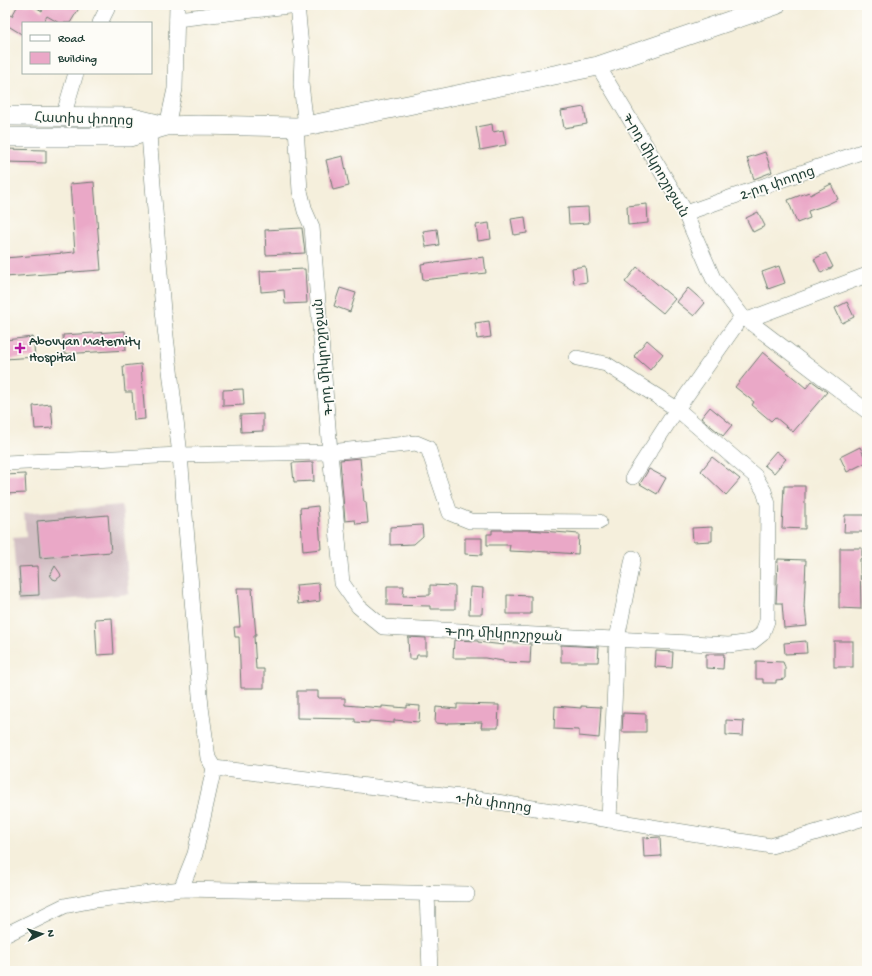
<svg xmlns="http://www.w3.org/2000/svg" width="872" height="976" viewBox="0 0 872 976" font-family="'Gochi Hand','Noto Sans Armenian',sans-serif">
  <rect width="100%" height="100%" fill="#fdfcf7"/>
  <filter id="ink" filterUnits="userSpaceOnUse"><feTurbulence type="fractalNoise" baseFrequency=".025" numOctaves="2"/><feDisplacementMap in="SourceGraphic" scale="8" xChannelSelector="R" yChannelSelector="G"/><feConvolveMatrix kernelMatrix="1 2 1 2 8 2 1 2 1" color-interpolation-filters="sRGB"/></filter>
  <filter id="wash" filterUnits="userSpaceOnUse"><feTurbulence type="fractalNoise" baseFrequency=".012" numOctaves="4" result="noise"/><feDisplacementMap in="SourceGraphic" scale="16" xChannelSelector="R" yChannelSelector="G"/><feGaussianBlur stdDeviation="0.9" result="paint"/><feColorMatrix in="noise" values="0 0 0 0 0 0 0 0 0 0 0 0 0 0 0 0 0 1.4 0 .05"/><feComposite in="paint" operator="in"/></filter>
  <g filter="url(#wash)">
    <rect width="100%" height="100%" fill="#f5efdc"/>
    <polygon fill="#d2bec3" points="122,505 129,594 18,604 13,538 26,537 24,513"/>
    <g id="blocks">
      <g fill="#eaa8c7">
        <polygon points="18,5 32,5 42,11 45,5 81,5 70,23 59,23 47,16 43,23 23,23 23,35 5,24 5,19 8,14 12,16"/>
        <polygon points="584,107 587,124 564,128 561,111"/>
        <polygon points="492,124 493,132 503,130 506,145 480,150 476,127"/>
        <polygon points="5,149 46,150 46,163 5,162"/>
        <polygon points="765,152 772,172 754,179 747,158"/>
        <polygon points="343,156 349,186 333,190 326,160"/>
        <polygon points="94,182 101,270 5,277 5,258 75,252 70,184"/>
        <polygon points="831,184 838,199 826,205 808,211 810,218 797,223 788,200 809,192 810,195"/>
        <polygon points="647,204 648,223 628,225 627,206"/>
        <polygon points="588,207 589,223 569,224 568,208"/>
        <polygon points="758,212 765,226 753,232 746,218"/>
        <polygon points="525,217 527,233 514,235 511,219"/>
        <polygon points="489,223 491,239 478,241 476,225"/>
        <polygon points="302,228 305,253 266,255 265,230"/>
        <polygon points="437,229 439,245 426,247 423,231"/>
        <polygon points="826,253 833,267 821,273 814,259"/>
        <polygon points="484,257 486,273 423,280 421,264 434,262 435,263"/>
        <polygon points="585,266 587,282 574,284 572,268"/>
        <polygon points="779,266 785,283 768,289 762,272"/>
        <polygon points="637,267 675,299 663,313 625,282"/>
        <polygon points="305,269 307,303 285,304 284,290 261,292 260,271"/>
        <polygon points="340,288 356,293 350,312 334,306"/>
        <polygon points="688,288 705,303 694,316 677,302"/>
        <polygon points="847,302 854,317 842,323 835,308"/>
        <polygon points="489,321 491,337 477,339 475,323"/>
        <polygon points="125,331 126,350 64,354 63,335"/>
        <polygon points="33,337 35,357 5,359 5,340"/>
        <polygon points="647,340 663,354 650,370 634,356"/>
        <polygon points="763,352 806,388 812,381 827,392 793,432 775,417 771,421 752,405 754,402 735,387"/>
        <polygon points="141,364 145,419 134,420 132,392 125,392 123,366"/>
        <polygon points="243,389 244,405 223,406 223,390"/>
        <polygon points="51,404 53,428 35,429 33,406"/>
        <polygon points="710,407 732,425 723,436 701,418"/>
        <polygon points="263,414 263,431 241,432 240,415"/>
        <polygon points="860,447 867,462 847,472 840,457"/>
        <polygon points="776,451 786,459 774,473 764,465"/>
        <polygon points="712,457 740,479 726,495 701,471"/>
        <polygon points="360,458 364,502 366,502 368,523 356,524 355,520 345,521 340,460"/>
        <polygon points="313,462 314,481 294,482 292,463"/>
        <polygon points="649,469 666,478 657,494 640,484"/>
        <polygon points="25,474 26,493 5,494 5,475"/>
        <polygon points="784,486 805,486 805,529 782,528"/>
        <polygon points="318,506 321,549 303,551 300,508"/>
        <polygon points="108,515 111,552 40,558 37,521"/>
        <polygon points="845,515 865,515 864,532 844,532"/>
        <polygon points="422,525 423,536 414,544 390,545 390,527"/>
        <polygon points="712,527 712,541 693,542 692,528"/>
        <polygon points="492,530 530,530 579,534 578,554 533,551 533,552 509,551 510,545 487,545 487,534 492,534"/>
        <polygon points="465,538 482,538 482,555 465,554"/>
        <polygon points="840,548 862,548 862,558 860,559 861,609 839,608 839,593 840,593"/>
        <polygon points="778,559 806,560 804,608 805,608 807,626 784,628 782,603 776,603"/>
        <polygon points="38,566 39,595 21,596 19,567"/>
        <polygon points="55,566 60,573 61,576 56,580 53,579 50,575"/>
        <polygon points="319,583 320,601 298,604 296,585"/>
        <polygon points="430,585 455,586 455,609 430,609 430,606 387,605 387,586 404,586 403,596 430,595"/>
        <polygon points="470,587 483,588 482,614 469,614"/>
        <polygon points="237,588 252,588 256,636 254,636 256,669 264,669 264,688 241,688 239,637 235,637 234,627 240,627"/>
        <polygon points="507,595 531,596 531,614 507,614"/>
        <polygon points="112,618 114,654 97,655 95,619"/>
        <polygon points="408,637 426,638 426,655 417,655 416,659 409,659"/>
        <polygon points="454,640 478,641 478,642 504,645 504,642 531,644 530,663 503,662 503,661 485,658 453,658"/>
        <polygon points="806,641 807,653 785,654 784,643"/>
        <rect x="834" y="641" width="19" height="26"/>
        <polygon points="561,645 599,647 598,662 561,662"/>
        <polygon points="656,651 673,652 672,668 655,667"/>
        <polygon points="706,654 724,654 723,669 706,668"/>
        <polygon points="756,661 783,662 785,667 785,679 776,680 776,683 763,683 763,679 756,679"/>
        <polygon points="297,691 318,691 318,698 345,698 345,705 382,708 382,706 407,708 407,705 420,706 419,722 394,720 394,723 369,721 369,723 355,722 355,719 297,718"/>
        <polygon points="457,704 499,705 498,728 481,728 482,722 448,723 448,724 435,723 436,707 457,709"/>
        <polygon points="555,706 581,708 581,706 601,707 599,738 579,736 579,730 554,729"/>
        <polygon points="623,713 646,714 646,732 622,732"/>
        <polygon points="726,720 744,721 743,736 726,735"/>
        <polygon points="660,837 661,856 644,857 643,838"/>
      </g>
    </g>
  </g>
  <g filter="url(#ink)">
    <use href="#blocks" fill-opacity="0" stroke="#6a7b6f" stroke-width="1"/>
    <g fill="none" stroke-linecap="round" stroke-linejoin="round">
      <g stroke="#6a7b6f" stroke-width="16">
        <g id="minor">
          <polyline points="177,19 297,5 302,57 301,84 306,126"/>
          <polyline points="100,23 107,9 104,5"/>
          <polyline points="598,66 682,206 713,278 742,316 867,411"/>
          <polyline points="63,117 76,73"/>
          <polyline points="148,122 163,311 180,455 201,707 208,758 214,768 195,854 181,889"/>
          <polyline points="167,126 175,89 177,5"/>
          <polyline points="296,127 300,191 305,211 312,227 330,452 342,583 358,606 383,627 729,645 752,642 762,634 767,621 768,504 764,491 755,476 677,409 606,364 577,358"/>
          <polyline points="686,213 867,150"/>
          <polyline points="747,320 867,275"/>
          <polyline points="5,463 180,455 330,452 416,443 428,448 450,513 470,521 599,522"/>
          <polyline points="633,477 677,409 742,316"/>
          <polyline points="214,768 478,799 771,846 867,817"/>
          <polyline points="609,820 617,639 633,558"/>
          <polyline points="427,893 430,971"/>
          <polyline points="5,935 64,906 95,900 181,889 467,894"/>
        </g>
      </g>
      <g stroke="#6a7b6f" stroke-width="20">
        <g id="major">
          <polyline points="5,116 129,117 166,126"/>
          <polyline points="5,137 130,137 167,126 198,125 296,127 306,126 598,66 776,5"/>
        </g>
      </g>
      <use href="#minor" stroke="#fff" stroke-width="15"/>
      <use href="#major" stroke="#fff" stroke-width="19"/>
    </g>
  </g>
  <path fill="#b5179e" stroke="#fdfcf7" stroke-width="1.5" d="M18 342h4v4h4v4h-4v4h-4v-4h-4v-4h4z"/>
  <g text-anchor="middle" stroke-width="3.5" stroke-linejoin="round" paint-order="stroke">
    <g font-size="14" fill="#1f3d34" stroke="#fdfcf7">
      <text transform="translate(84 118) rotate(2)" y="5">Հատիս փողոց</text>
      <text transform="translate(657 165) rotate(60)" y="5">7-րդ միկրոշրջան</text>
      <text transform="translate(777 182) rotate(-19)" y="5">2-րդ փողոց</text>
      <text transform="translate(322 357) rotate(-95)" y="5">7-րդ միկրոշրջան</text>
      <text transform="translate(504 633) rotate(3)" y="5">7-րդ միկրոշրջան</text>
      <text transform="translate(494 802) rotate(8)" y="5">1-ին փողոց</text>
    </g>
    <g font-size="14" fill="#1f3d34" stroke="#fdfcf7" text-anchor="start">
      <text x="29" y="345">Abovyan Maternity<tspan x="29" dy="16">Hospital</tspan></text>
    </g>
  </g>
  <rect width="872" height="976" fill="none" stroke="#fdfcf7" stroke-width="20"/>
  <rect x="22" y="22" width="130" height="52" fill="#fdfcf7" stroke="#a4b0a9"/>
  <rect x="30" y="35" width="20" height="6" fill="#ffffff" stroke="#a4b0a9"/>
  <text x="58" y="42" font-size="12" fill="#1f3d34">Road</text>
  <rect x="30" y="52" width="20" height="12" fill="#eaa8c7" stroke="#a4b0a9"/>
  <text x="58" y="62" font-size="12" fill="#1f3d34">Building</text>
  <g transform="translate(42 934) rotate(86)" stroke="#fdfcf7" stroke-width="3" paint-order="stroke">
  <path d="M0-3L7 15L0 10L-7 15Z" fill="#1f3d34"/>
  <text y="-6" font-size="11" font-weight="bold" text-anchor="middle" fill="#1f3d34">N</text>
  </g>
</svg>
